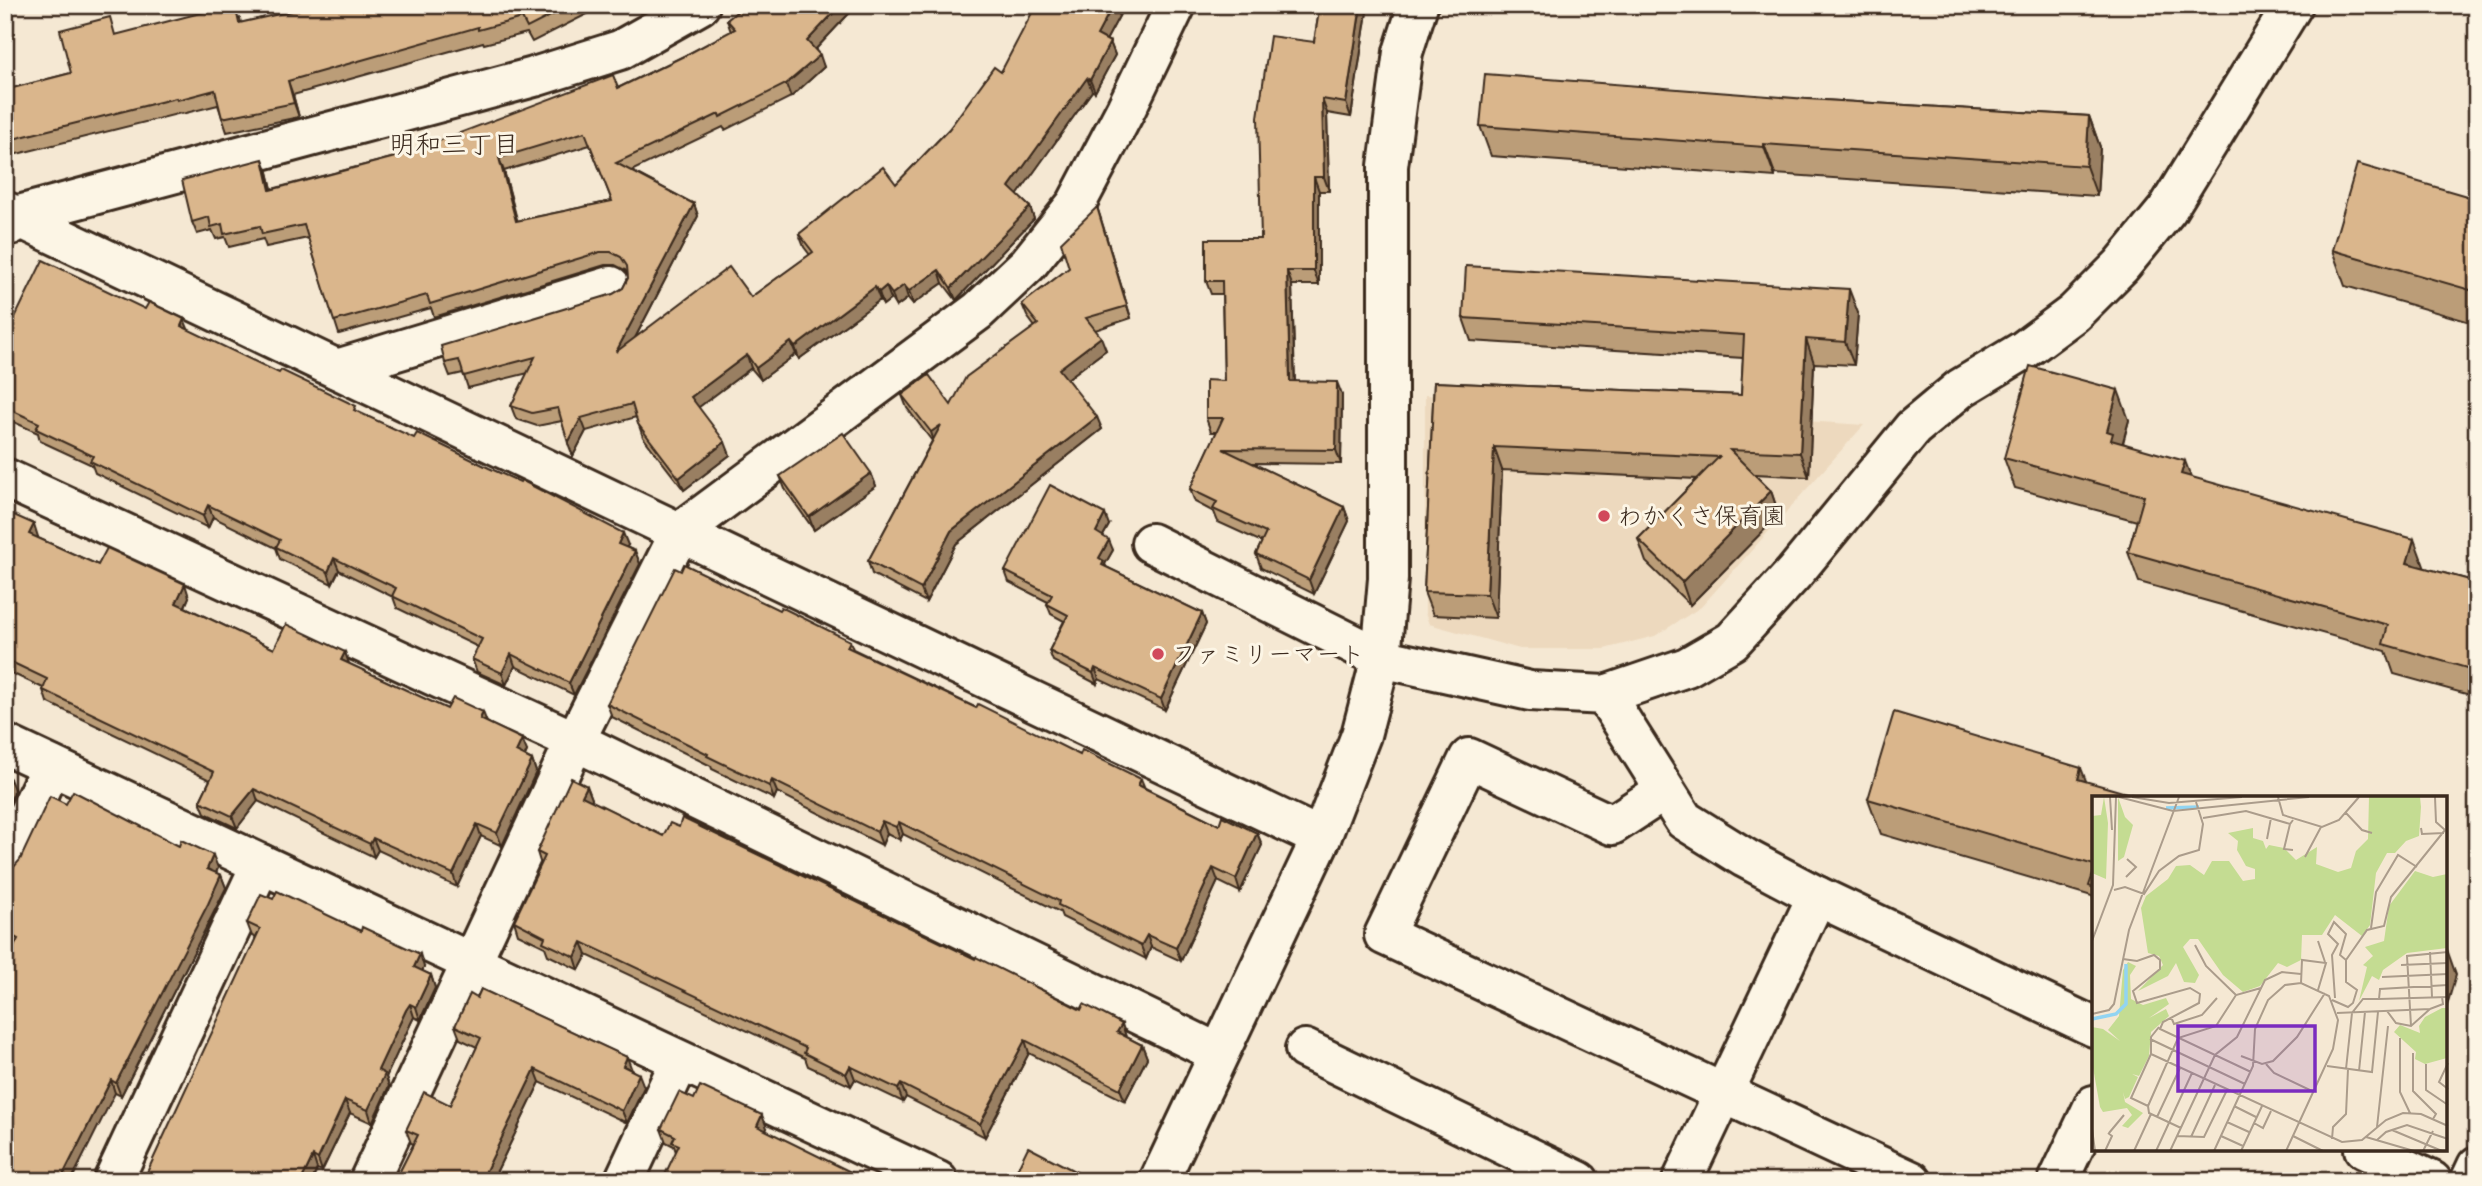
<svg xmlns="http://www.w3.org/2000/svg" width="2482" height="1186" viewBox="0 0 2482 1186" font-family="Itim,'Klee One',sans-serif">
  <rect width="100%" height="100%" fill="#f5e8d3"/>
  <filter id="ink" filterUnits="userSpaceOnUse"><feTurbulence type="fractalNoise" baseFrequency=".0143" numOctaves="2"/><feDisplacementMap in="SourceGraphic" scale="14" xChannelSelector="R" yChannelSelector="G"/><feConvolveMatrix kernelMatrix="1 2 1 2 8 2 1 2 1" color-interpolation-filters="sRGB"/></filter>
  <g filter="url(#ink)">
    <polygon fill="#edd9be" points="1425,395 1864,425 1701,607 1655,636 1604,649 1520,649 1429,624 1425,613"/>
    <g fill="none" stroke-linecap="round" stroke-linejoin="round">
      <g stroke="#3b2a1e" stroke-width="44">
        <g id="minor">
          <polyline points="5,211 1321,838"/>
          <polyline points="11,225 15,216 534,77 620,50 700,5"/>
          <polyline points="337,369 611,286"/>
          <polyline points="5,478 575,741 1218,1053"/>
          <polyline points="1151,543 1381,658 1530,691 1605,695 1687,667 1732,641 1795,572 1913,428 1961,388 2024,350 2074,313 2121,266 2167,210 2293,5"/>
          <polyline points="1605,695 1684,820 1745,858 1817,896 2094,1027"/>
          <polyline points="5,744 938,1181"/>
          <polyline points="1664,791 1612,825 1469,758 1384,935 1912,1181"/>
          <polyline points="5,863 51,766"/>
          <polyline points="1305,1049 1579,1181"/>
          <polyline points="2364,1149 2432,1181"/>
          <polyline points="113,1181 261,864"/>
          <polyline points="369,1181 575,741 680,532 978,311 1028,264 1076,204 1126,109 1176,5"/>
          <polyline points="624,1181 680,1061"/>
          <polyline points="1159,1181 1321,838 1361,735 1381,658 1388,579 1388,166 1403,52 1418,5"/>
          <polyline points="1682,1181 1817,896"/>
          <polyline points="2058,1181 2094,1105"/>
          <polyline points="2470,1181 2477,1166"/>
        </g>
      </g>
      <use href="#minor" stroke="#fcf5e5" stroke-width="38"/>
    </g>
    <g fill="#bb9d78" stroke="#3b2a1e" stroke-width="2" fill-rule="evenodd">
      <polygon points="319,5 605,5 532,42 527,33 484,44 483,42 293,95 299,117 227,132 218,105 182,114 181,113 5,157 5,90 71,73 117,35 240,18 241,23"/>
      <path d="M745,5H857L815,50L824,67L791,97L725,130L723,127L631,171L694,204L698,216L635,338L751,297L810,255L804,247L799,234L896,184L949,129L1001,72L1043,6L1125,5L1106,40L1110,42L1115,55L1095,92L1092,91L1017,195L1030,207L1034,219L956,300L943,283L913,304L908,298L896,307L891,299L883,305L880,300L799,359L796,354L761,380L751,368L698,407L730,455L684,490L643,437L636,417L586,431L573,456L562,421L537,426L516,419L511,406L528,373L468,388L463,373L450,376L445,363L613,294L623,288L628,278L627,273L625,270L615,265H605L434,317L431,308L339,334L308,238L266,247L263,239L229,247L225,237L216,239L212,230L197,234L192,222L268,172L272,189L399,156L618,88L688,54L731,32L727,20ZM590,145L612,201L517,221L504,171Z"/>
      <polygon points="1320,5 1368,5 1351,117 1327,113 1329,191 1319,191 1319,285 1292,285 1295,381 1342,395 1341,464 1252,463 1344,507 1349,521 1314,594 1261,568 1256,554 1262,542 1218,522 1214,512 1195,502 1190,489 1217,432 1211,432 1206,418 1224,381 1222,294 1211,294 1206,281 1261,239 1314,42"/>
      <polygon points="1807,99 2089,116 2100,147 2097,196 1775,174 1775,177 1491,156 1480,126"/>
      <polygon points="2477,199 2477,324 2345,286 2332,250"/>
      <polygon points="1097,207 1131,318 1095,330 1106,350 1067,379 1102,429 956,544 926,602 872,574 868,561 932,441 907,408 902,395 951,405 1035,327 1027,316 1022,304 1069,268"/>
      <polygon points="1858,313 1854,365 1814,363 1809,477 1754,474 1771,491 1779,515 1690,605 1646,562 1638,539 1697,479 1502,470 1496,618 1433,615 1424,592 1434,382 1741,395 1743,358 1471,341 1463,318"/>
      <polygon points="188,330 628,545 626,547 635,551 640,564 574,695 515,666 506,685 477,672 472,659 478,647 397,608 393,597 339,570 332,584 280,559 276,548 213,517 208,528 95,473 92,465 40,441 38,433 5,418 5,338"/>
      <polygon points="2129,420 2123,443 2191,477 2425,568 2477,582 2477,697 2394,674 2386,651 2139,582 2128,552 2137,521 2015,488 2004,458"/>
      <polygon points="871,473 876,486 814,530 785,489 780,476"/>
      <polygon points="5,511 38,537 38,538 98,565 189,597 185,607 274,649 345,652 349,664 447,709 487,722 527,751 525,756 532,760 536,772 502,846 481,836 457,887 378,850 374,857 258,801 237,828 205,813 200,801 210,780 47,702 43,690 43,688 5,670"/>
      <polygon points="1109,525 1103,536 1113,550 1105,564 1106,567 1202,613 1206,624 1165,710 1099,679 1097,684 1053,661 1049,651 1064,621 1051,614 1047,604 1048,602 1009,582 1005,571"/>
      <polygon points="779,610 850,641 853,649 1145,788 1219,825 1257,833 1262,845 1240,892 1218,881 1181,961 1151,947 1146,959 1062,917 1060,912 903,834 900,840 887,833 882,845 777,792 774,799 712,769 711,766 612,717 607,704"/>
      <polygon points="2086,782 2094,797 2094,899 2092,896 1881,834 1868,799"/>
      <polygon points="587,786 592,799 591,801 663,836 1126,1037 1142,1045 1147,1058 1125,1101 1029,1053 985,1137 906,1097 903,1102 855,1079 851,1086 808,1066 805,1058 587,955 579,970 548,955 545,947 518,934 514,921 541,865 537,852"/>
      <polygon points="218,868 216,873 221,875 226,888 212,916 121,1096 115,1093 14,947 6,943 5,940 5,871"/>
      <polygon points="247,923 424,967 422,971 431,975 435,988 420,1020 414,1017 411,1023 386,1077 389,1086 372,1123 350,1113 322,1171 317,1169 312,1181 256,938 252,936"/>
      <polygon points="455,1026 632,1070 644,1087 627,1123 540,1082 492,1181 395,1181 414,1144 411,1143 406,1130 450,1105 477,1047 460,1039"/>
      <polygon points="694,1099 767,1128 766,1130 676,1152 674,1146 666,1142 661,1129"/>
    </g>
    <g fill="#997f62" stroke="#3b2a1e" stroke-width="2">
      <polygon points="841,5 857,5 812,53 807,41"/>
      <polygon points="1113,5 1125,5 1102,48 1097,35"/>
      <polygon points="1361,5 1368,5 1351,117 1346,103"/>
      <polygon points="1110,42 1115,55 1095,92 1090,80"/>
      <polygon points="820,55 824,67 791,97 786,84"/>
      <polygon points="1087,78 1092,91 1014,200 1009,187"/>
      <polygon points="288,81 293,95 299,117 294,103"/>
      <polygon points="1322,99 1327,113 1329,191 1324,177"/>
      <polygon points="2089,116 2100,147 2097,196 2086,166"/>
      <polygon points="1764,144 1775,174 1775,177 1764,147"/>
      <polygon points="499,158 504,171 521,234 516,221"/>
      <polygon points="263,159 268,172 275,202 270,190"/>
      <polygon points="1314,177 1319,191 1319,285 1314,271"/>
      <polygon points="694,204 698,216 621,365 616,352"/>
      <polygon points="1030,207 1034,219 956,300 951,288"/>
      <polygon points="1097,207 1101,219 1131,318 1127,306"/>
      <polygon points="939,270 943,283 913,304 909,291"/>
      <polygon points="1287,271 1292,285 1295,395 1290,381"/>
      <polygon points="904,285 908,298 896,307 892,294"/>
      <polygon points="886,286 891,299 883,305 879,292"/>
      <polygon points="875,287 880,300 799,359 795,347"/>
      <polygon points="1849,289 1858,313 1854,365 1845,342"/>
      <polygon points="184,319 189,331 181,326"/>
      <polygon points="1101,337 1106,350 1063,382 1059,369"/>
      <polygon points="1806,339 1814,363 1809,477 1800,453"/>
      <polygon points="791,342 796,354 761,380 756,368"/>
      <polygon points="747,355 751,368 695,410 691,397"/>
      <polygon points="1337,382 1342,395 1341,464 1336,450"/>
      <polygon points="2118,390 2129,420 2120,452 2122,469 2107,431"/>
      <polygon points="1097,417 1102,429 956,544 926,602 921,589 951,531"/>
      <polygon points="581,418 586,431 573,456 568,443"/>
      <polygon points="941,425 935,445 931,432"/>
      <polygon points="725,442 730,455 684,490 679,478"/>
      <polygon points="1494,447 1502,470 1496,618 1487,594"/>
      <polygon points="2185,461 2196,490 2181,474"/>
      <polygon points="871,473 876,486 814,530 809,517"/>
      <polygon points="1771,491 1779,515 1690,605 1682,582"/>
      <polygon points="208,505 213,517 208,528 203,516"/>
      <polygon points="1344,507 1349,521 1314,594 1309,580"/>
      <polygon points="1105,514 1109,525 1099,543 1096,532"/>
      <polygon points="34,524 38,537 34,546 29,534"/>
      <polygon points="623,533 628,545 622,556 618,544"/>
      <polygon points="2414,539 2425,569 2407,563"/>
      <polygon points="1109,540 1113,550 1105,564 1108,572 1106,576 1099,558"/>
      <polygon points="635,551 640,564 574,695 569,683"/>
      <polygon points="334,558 339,570 332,584 328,572"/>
      <polygon points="185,584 189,597 181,615 176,603"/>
      <polygon points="1202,613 1206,624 1165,710 1161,699"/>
      <polygon points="345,652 349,664 341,660"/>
      <polygon points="511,654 515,666 506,685 502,673"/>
      <polygon points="1095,668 1099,679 1097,684 1093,673"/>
      <polygon points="483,712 488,725 480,719"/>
      <polygon points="522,739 527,751 521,764 516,752"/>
      <polygon points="532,760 536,772 502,846 497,833"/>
      <polygon points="2081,768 2094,801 2078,779"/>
      <polygon points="10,779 15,791 5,811 5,789"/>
      <polygon points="1141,779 1146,791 1138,785"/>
      <polygon points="772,780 777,792 774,799 769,786"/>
      <polygon points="587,786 592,799 586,809 582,796"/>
      <polygon points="254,789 258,801 237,828 232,816"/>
      <polygon points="882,821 887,833 882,845 877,832"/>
      <polygon points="899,822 903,834 900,840 896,827"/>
      <polygon points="477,824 481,836 457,887 453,874"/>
      <polygon points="1257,833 1262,845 1240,892 1236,879"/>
      <polygon points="373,838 378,850 374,857 370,844"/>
      <polygon points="213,855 218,868 212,882 207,869"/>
      <polygon points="1213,868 1218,881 1181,961 1176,948"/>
      <polygon points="221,875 226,888 212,916 121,1096 116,1083"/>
      <polygon points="1147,935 1151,947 1146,959 1141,946"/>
      <polygon points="582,942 587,955 579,970 575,957"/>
      <polygon points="2445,944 2456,975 2445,1012"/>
      <polygon points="420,954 424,967 418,980 414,967"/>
      <polygon points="431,975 435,988 420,1020 416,1007"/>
      <polygon points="410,1004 414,1017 411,1023 386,1077 389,1086 372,1123 368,1110 378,1070 406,1010"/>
      <polygon points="1122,1024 1126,1037 1117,1032"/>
      <polygon points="1025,1040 1029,1053 985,1137 980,1124"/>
      <polygon points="1142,1045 1147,1058 1125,1101 1120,1089"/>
      <polygon points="627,1057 632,1070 623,1066"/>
      <polygon points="850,1066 855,1079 851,1086 846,1074"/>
      <polygon points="535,1069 540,1082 492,1181 481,1181"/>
      <polygon points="639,1074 644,1087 627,1123 622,1111"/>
      <polygon points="111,1080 115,1093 71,1181 60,1181"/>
      <polygon points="901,1084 906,1097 903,1102 898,1089"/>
      <polygon points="345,1100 350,1113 322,1171 318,1159"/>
      <polygon points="762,1115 767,1128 762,1138 757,1126"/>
      <polygon points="313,1156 317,1169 312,1181 301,1181"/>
    </g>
    <g fill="#dab68c" stroke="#3b2a1e" stroke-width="2" fill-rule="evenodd">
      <polygon points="231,5 235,5 239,23 319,5 572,5 527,28 522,18 478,30 478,27 288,81 294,103 222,118 215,90 177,100 176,98 5,141 5,90 71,73 60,30 110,17 115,35"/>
      <path d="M745,5H841L807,41L820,55L786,84L720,117L719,114L616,163L694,204L616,352L729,267L751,297L813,252L799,234L883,167L896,184L949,129L994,67L1001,72L1036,5L1043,6V5H1113L1097,35L1110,42L1090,80L1087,78L1009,187L1030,207L951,288L939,270L909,291L904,285L892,294L886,286L879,292L875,287L795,347L791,342L756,368L747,355L691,397L725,442L679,478L638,424L632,404L581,418L568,443L558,408L532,413L511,406L535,357L464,376L459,360L445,363L441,346L613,294L623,288L628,278L627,266L621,257L611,252H600L430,304L427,295L334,321L304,225L262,234L260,226L224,234L222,224L211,227L209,217L192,222L182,180L263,159L270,190L399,156L613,75L618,88L688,54L735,29L727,20ZM585,132L612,201L516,221L499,158Z"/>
      <polygon points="1320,5 1361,5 1346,103 1322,99 1324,177 1314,177 1314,271 1287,271 1290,381 1337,382 1336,450 1223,449 1344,507 1309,580 1256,554 1266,533 1213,509 1217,502 1190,489 1223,418 1206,418 1206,380 1224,381 1222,281 1206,281 1206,239 1261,239 1258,117 1270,36 1314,42"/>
      <polygon points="1485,74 1807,99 2089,116 2086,166 1764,144 1764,147 1480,126"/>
      <polygon points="2357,164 2477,199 2477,292 2332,250"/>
      <polygon points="1097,207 1127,306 1086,318 1101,337 1059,369 1097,417 951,531 921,589 868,561 941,425 931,432 902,395 929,375 951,405 966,377 1038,324 1022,304 1069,268 1061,242"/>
      <polygon points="43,260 145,309 149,302 184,319 181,326 279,373 281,370 356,406 354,410 414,438 417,433 489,468 520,482 521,480 623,533 618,544 635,551 569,683 511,654 502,673 472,659 482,639 392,596 396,588 334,558 328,572 276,547 280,540 208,505 203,516 90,461 93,456 36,429 39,423 5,407 5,338"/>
      <polygon points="1466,266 1849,289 1845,342 1806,339 1800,453 1730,450 1771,491 1682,582 1638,539 1719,457 1494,447 1487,594 1424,592 1434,382 1741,395 1744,335 1463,318"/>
      <polygon points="2030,366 2118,390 2107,431 2113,433 2111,440 2185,461 2181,474 2414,539 2407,563 2477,582 2477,671 2383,644 2388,625 2128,552 2144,496 2004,458"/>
      <polygon points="843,433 871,473 809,517 780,476"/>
      <polygon points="1050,485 1105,514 1096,532 1109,540 1099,558 1104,561 1102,565 1202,613 1161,699 1095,668 1093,673 1049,651 1068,615 1047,604 1052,595 1005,571"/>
      <polygon points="5,511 34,524 29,534 98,565 107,548 185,584 176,603 274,649 286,624 345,652 341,660 447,709 453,698 483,712 480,719 522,739 516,752 532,760 497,833 477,824 453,874 373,838 370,844 254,789 232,816 200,801 214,772 43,690 47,679 5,659"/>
      <polygon points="684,564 779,610 781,607 850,641 847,647 976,708 978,704 1080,755 1082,750 1141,779 1138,785 1219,825 1222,816 1257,833 1236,879 1213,868 1176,948 1147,935 1141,946 1058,905 1059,901 899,822 896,827 882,821 877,832 772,780 769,786 707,756 708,754 607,704 675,568 681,571"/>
      <polygon points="1894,712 2081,768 2078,779 2140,797 2094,797 2094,865 1868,799"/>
      <polygon points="5,776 10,779 5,789"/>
      <polygon points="571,778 587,786 582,796 663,836 670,823 679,827 682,818 975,959 976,957 1081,1010 1084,1004 1122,1024 1117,1032 1142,1045 1120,1089 1025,1040 980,1124 901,1084 898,1089 850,1066 846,1074 804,1053 806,1048 582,942 575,957 543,942 545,937 514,921 545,856 537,852"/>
      <polygon points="73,791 179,846 181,840 213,855 207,869 221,875 208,904 116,1083 111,1080 60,1181 5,1181 5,965 18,939 5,932 5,871 13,868 20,860 50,796 66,804"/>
      <polygon points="2094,871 2094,888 2089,886"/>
      <polygon points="277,891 361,931 362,927 420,954 414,967 431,975 416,1007 410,1004 406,1010 378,1070 385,1074 368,1110 345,1100 318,1159 313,1156 301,1181 143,1181 260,929 247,923 261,894 273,899"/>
      <polygon points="481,989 627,1057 623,1066 639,1074 622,1111 535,1069 481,1181 395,1181 418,1135 406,1130 424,1092 450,1105 481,1038 455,1026 470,994 477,998"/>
      <polygon points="700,1086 762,1115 757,1126 869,1181 662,1181 679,1145 672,1142 675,1136 661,1129 679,1092 694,1099"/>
      <polygon points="1028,1147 1088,1178 1086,1181 1022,1181 1014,1176"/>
    </g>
  </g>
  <g fill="#d1495b" stroke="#fcf5e5" stroke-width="2.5">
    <circle cx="1604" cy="516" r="7"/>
    <circle cx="1158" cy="654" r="7"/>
  </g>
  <g text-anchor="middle" stroke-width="6" stroke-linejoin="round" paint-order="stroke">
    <g font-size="24" fill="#3b2a1e" stroke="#fcf5e5" text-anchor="start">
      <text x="1618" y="524">わかくさ保育園</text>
      <text x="1172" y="662">ファミリーマート</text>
    </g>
    <g font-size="26" fill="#3b2a1e" stroke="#fcf5e5">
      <text x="454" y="153">明和三丁目</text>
    </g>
  </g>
  <g transform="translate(2092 796)">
    <rect width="355" height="355" fill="#f5e8d3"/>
    <path d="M12,1L16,27L14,83L0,77V20L9,19ZM26,1L33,21L41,29L32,61L26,65ZM277,1H328L329,11L327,40L314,45L303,57H295L284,77L278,129L270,140L243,119L230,139H210L209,164L195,171L186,167L168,190L151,196L131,179L106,143H98L91,151L107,179L103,187L92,186L84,167L76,180L46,195L71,169L67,160L56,157L49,112L54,100L76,83L84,70L98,69L112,79L120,65H137L151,85L163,83V73L154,70L145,54L146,45L136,37L161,32V42L171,45L174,53L177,49L192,52L204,64L225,51L224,68L246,76L259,72L264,55L276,43ZM323,75L341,81L355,78V152L315,157L291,174L287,184L280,180L267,205L275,171L271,169L281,160L273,151L292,145L297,110ZM36,166L44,170L38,179L39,203L51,209L74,202L77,208L57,222L74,213L77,220L59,236L57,260L47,280L40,278L46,281L37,301L33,303L31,296L33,306L51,317L36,332L30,330L40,319L35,312L11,316L8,311L0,266V231L11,233L28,245L16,234L27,220L31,174ZM350,212H355V262L333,268L323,263L324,256L302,236L308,229L328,237L327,230L333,221Z" fill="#c4dc92"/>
    <path fill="none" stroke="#91d4f2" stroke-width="3.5" d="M74,12L107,11M0,223L24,218L34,208V168"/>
    <path fill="none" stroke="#ab9c8b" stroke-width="2" d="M18,1L20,34M27,1L81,15L217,1M40,1L77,7L150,1M186,1L191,19L230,31L247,24L267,1M343,1L344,26L353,34M254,17L270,34L280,37M111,22L154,15L198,28L201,24M198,28L192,53L201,54M329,32L330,38L352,37M175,43L179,22M213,61L229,31M34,81L44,71L35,63M22,94L33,91L52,98L67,75L87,60L107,54L111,28L104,6M279,132L284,96L306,59L325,71M0,145L21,89L24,1M226,145L233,166M103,149L114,170L144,199M338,156L340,201M31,163L45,165L62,159L68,164V173L41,195L45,207L98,192L108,198L107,207L71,226L68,233L159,276M309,169L356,167M290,181L356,178M209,187L210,164L234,167L226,194M356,189L288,193L287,203L356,201M243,202L240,159L246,148L236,138L242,126L254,138L248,159L254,164M240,204L256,211L261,207L265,194L254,186V164L275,134L292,130L299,101L353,34M295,215L304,227L319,230L338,213M245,217L338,213L351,208L350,201M0,218L17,214L22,208L37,134L87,1M79,221L82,228L110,219L125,202M319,230L315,160L356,156M67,231L59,241V258L39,302L56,310L57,317L89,332M308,242V296L318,317M58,243L153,288M321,257V295L344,318L341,323M59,258L250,346L270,344L294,324L311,317L329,318L356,330M149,260L170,268L181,265L205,241L233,197M356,267L347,286L356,293M174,268L182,277L222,296M334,268V294L356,309M235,270L280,276L286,216M254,273L260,217L271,203H286M267,275L273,216M56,310L86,242L124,230L144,199L169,192M142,310L164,321M65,321L88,272M135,326L157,336M162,327L171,332L179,315M285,331L296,230M0,333L3,355M300,334L350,355M17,337L32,319M85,340L112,341L135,294M129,340L151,350M201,340L231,355M99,341L123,289M274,341L322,355M240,343L241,331L254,318L256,273M285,344L294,336L315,329L356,343M13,355L20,340L16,337M42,355L59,318M64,355L100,277M78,355L123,259L145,241L173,184L190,176L209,178M122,355L161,270L163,233L176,204L193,189L209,187L237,200L246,224L241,253L194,355M149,355L170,310M331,355L341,335"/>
    <path fill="#7b2cbf" fill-opacity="0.15" stroke="#7b2cbf" stroke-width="3.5" d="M86,230H223V295H86Z"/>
    <rect width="355" height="355" fill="none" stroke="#3b2a1e" stroke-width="3.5"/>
  </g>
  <rect width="2482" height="1186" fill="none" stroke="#fcf5e5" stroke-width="28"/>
  <rect x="14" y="14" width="2454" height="1158" fill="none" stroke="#3b2a1e" stroke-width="2.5" filter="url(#ink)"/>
</svg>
